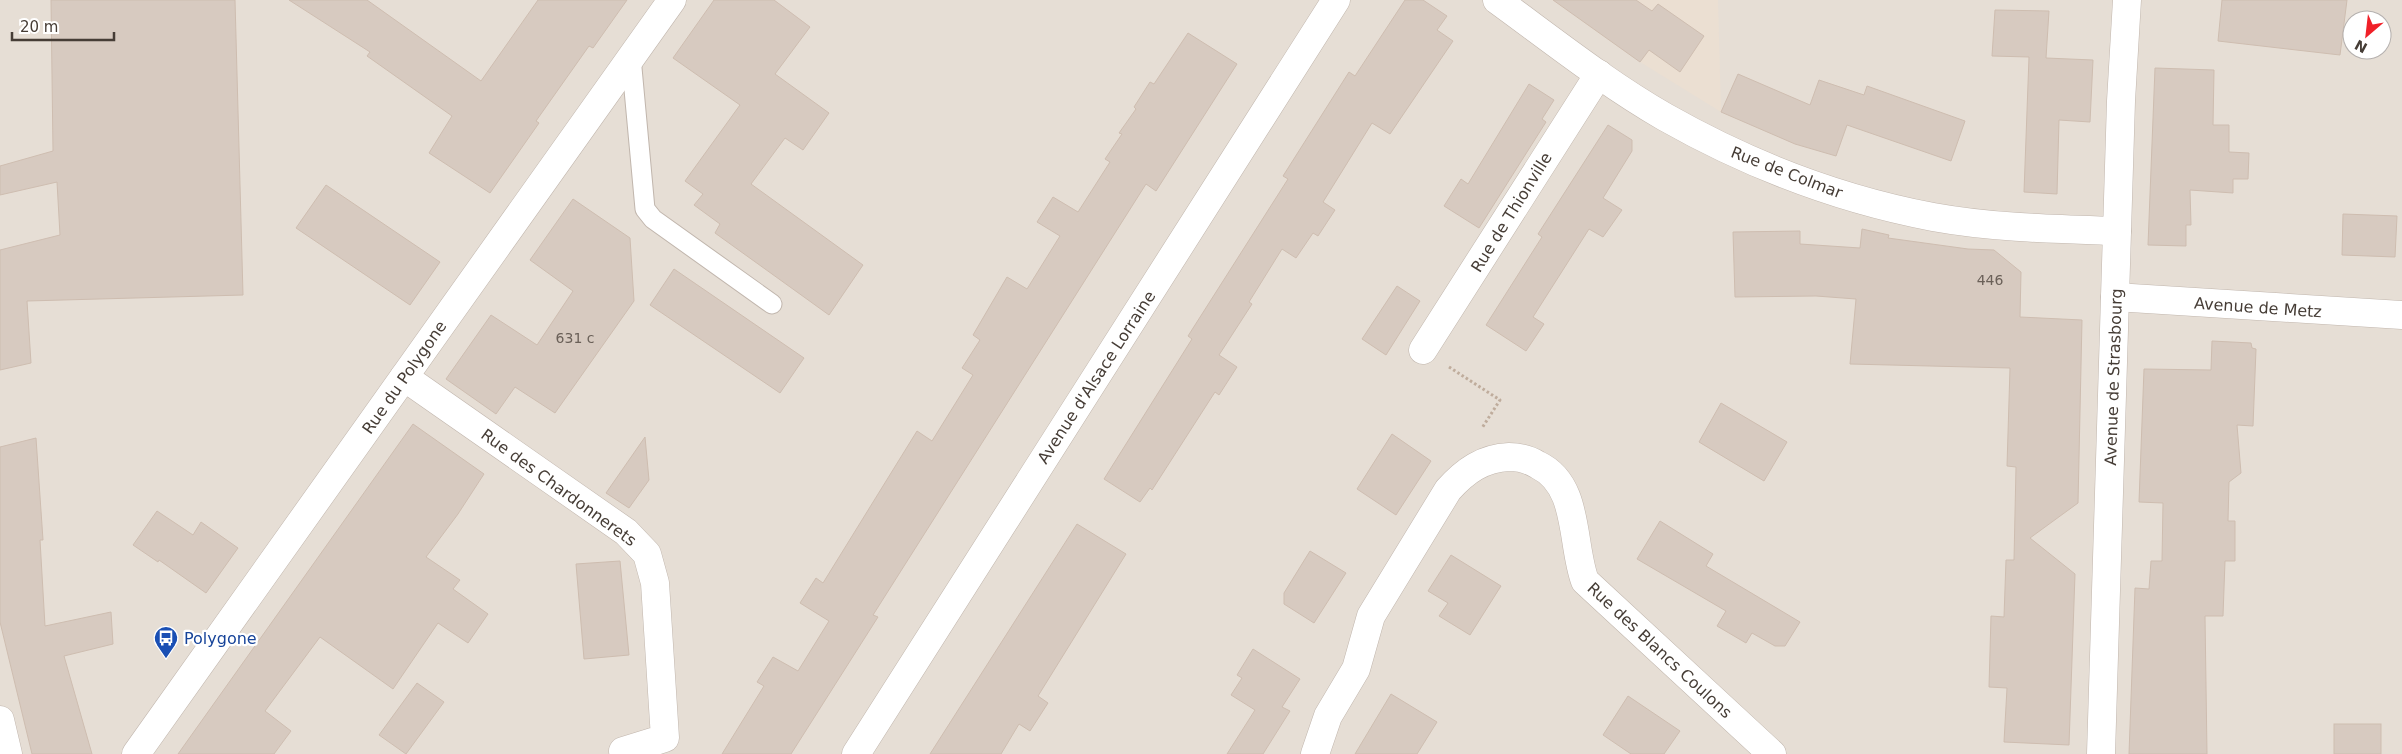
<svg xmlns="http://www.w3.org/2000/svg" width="2402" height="754" viewBox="0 0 2402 754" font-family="'DejaVu Sans',sans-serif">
  <rect width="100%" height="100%" fill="#f3ede7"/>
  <path fill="#e6ded5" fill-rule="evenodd" d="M0,0H2402V754H0ZM2352,20H2382V50H2352Z"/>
  <polygon fill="#ebdfd2" points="1552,0 1718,0 1721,112 1640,62"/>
  <g fill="#d7cac0" stroke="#cebdb0">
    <polygon points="51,0 235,0 243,295 27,301 31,363 0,370 0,250 60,235 57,182 0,195 0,166 53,151"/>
    <polygon points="289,0 367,0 481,81 538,0 627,0 593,48 589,46 536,121 539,123 490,193 429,153 452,116 367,56 370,52"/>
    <polygon points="714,0 774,0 810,27 775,74 829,113 803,150 785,138 751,184 863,265 829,315 715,233 720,224 694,205 703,194 685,181 740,105 673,58"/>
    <polygon points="1405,0 1423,0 1447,16 1437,30 1453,41 1390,134 1372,123 1323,202 1335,210 1318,236 1313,233 1296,258 1282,249 1249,302 1252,304 1219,355 1237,367 1219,395 1215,392 1152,490 1150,488 1140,502 1104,479 1192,339 1188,336 1288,179 1283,176 1349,72 1355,76"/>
    <polygon points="1553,0 1636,0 1652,11 1658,4 1704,36 1680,72 1649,50 1640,62"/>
    <polygon points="2222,0 2347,0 2340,55 2218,41"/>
    <polygon points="1995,10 2049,11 2046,58 2093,60 2090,122 2059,120 2057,194 2024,192 2029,57 1992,56"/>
    <polygon points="1188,33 1237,64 1156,191 1146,184 873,615 878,617 791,754 722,754 764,686 757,682 773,657 798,671 829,621 800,603 816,578 823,583 917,431 932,441 973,375 962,368 980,340 973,335 1007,277 1027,289 1060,236 1037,222 1053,197 1078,212 1110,162 1105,159 1122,134 1119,133 1136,109 1134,107 1150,82 1154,84"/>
    <polygon points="2155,68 2214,70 2213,125 2229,125 2229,152 2249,153 2248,179 2233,179 2233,193 2190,190 2191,225 2186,225 2186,246 2148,245"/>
    <polygon points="1738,74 1810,105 1819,80 1864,95 1867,86 1965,121 1951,161 1847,125 1836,156 1795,144 1721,112"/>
    <polygon points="1529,84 1554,100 1542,119 1546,122 1479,228 1444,206 1461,179 1468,184"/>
    <polygon points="1608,125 1632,140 1632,151 1603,198 1622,210 1603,237 1589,229 1533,317 1544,324 1526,351 1486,325 1542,237 1538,234"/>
    <polygon points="326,185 440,262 410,305 296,228"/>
    <polygon points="573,199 630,238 634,301 555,413 515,387 496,414 446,379 491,315 537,345 573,291 530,260"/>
    <polygon points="2343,214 2397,216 2395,257 2342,255"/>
    <polygon points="1862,229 1889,235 1888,238 1968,249 1994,250 2021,272 2020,317 2082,320 2078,503 2030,538 2075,574 2069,745 2004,742 2007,688 1989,687 1991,616 2004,617 2006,560 2014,560 2016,467 2007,466 2010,368 1850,364 1856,299 1816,296 1735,297 1733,232 1800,231 1800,244 1860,248"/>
    <polygon points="674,269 804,358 780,393 650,305"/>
    <polygon points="1397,286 1420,301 1386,355 1362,339"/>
    <polygon points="2212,341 2251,343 2252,348 2256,349 2253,426 2237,425 2241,473 2229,482 2228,521 2235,521 2235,561 2225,561 2223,616 2205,616 2207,754 2129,754 2135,588 2149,589 2151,561 2162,561 2163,503 2139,502 2144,369 2211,370"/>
    <polygon points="1721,403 1787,442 1764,481 1699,442"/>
    <polygon points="413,424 484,474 458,514 426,557 460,580 453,589 488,614 468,643 438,623 393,689 320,637 265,711 291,731 274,754 178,754"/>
    <polygon points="1392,434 1431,461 1396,515 1357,489"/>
    <polygon points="645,437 649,480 629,508 606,493"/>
    <polygon points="36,438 43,540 40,540 45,626 111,612 113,644 64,656 92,754 32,754 0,622 0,447"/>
    <polygon points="157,511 193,535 201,522 238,548 206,593 159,560 158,562 133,545"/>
    <polygon points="1660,521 1713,554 1706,566 1800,622 1785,646 1775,646 1752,633 1746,643 1717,626 1726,611 1637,559"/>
    <polygon points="1077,524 1126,554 1038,696 1048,703 1030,731 1019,724 1001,754 930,754"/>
    <polygon points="1310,551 1346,573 1314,623 1284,604 1284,593"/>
    <polygon points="1451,555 1501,586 1470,635 1439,616 1448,603 1428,591"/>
    <polygon points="620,561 629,655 584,659 576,564"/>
    <polygon points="1253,649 1300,679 1282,707 1290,711 1263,754 1227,754 1255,710 1231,695 1242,678 1237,675"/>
    <polygon points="417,683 444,702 406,754 379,735"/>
    <polygon points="1391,694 1437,722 1417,754 1355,754"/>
    <polygon points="1628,696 1680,731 1664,754 1631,754 1603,735"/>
    <rect x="2334" y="724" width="47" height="30"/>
  </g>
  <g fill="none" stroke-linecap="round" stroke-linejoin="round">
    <g stroke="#c1b6ad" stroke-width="21">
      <polyline id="service" points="631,57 645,209 653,219 772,304"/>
    </g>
    <g stroke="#c1b6ad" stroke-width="29">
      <g id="minor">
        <path d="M1497,0C1552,40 1606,83 1665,117C1748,164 1838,199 1933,217C1993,228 2056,229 2117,231"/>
        <polyline points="2115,297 2402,315"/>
        <polyline points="1423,350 1599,74"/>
        <polyline points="404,377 626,532 647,554 655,583 665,738 623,751"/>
        <polyline points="0,720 8,754"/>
        <polyline points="856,754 1336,0"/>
        <path d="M1315,754L1328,716L1356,669L1371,616L1448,490C1465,471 1483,458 1509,457C1519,457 1530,460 1538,465C1580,485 1571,544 1585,581L1772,754"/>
        <polyline points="2101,754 2121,101 2127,0"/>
      </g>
    </g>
    <g stroke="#c1b6ad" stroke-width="29">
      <polyline id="tertiary" points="136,754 672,0"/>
    </g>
    <polyline stroke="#bfac9c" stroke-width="3" stroke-dasharray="2.5 2.5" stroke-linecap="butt" points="1449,367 1500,400 1482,428"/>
    <use href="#service" stroke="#fff" stroke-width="19"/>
    <use href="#minor" stroke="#fff" stroke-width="28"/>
    <use href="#tertiary" stroke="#fff" stroke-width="28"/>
  </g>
  <defs>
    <g id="bus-pin" transform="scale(1.25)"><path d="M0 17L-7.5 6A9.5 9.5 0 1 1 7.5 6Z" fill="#1a4fb4" stroke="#fff"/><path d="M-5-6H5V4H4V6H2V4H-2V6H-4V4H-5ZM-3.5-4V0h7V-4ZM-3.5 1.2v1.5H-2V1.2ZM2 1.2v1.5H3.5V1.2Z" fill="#fff"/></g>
  </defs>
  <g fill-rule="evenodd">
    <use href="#bus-pin" x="166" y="638"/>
  </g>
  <g text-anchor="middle" stroke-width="4.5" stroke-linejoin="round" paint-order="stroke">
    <g font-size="14" fill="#6a6058">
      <text x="1990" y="285">446</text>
      <text x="575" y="343">631 c</text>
    </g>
    <g font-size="16" fill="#463d36" stroke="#fff">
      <text transform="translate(1787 172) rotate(21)" y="6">Rue de Colmar</text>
      <text transform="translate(1511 212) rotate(-58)" y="6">Rue de Thionville</text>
      <text transform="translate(2258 307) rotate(4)" y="6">Avenue de Metz</text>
      <text transform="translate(404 377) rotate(-55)" y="6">Rue du Polygone</text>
      <text transform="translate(1096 377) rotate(-57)" y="6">Avenue d'Alsace Lorraine</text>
      <text transform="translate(2113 377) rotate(-88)" y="6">Avenue de Strasbourg</text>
      <text transform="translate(559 487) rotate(36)" y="6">Rue des Chardonnerets</text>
      <text transform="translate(1660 650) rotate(43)" y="6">Rue des Blancs Coulons</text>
    </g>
    <g font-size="16" fill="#164399" stroke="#fff" text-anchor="start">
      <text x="184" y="644">Polygone</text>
    </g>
  </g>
  <g transform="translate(2367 35) rotate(208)"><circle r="24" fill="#ffffff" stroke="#b5b1af"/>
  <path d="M0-4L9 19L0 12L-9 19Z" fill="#f02028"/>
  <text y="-8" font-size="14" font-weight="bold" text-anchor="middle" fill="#463d36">N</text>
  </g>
  <path d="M12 32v8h102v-8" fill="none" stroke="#463d36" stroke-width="2.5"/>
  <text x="20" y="32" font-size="15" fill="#463d36" stroke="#ffffff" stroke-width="4" paint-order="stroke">20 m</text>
</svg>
